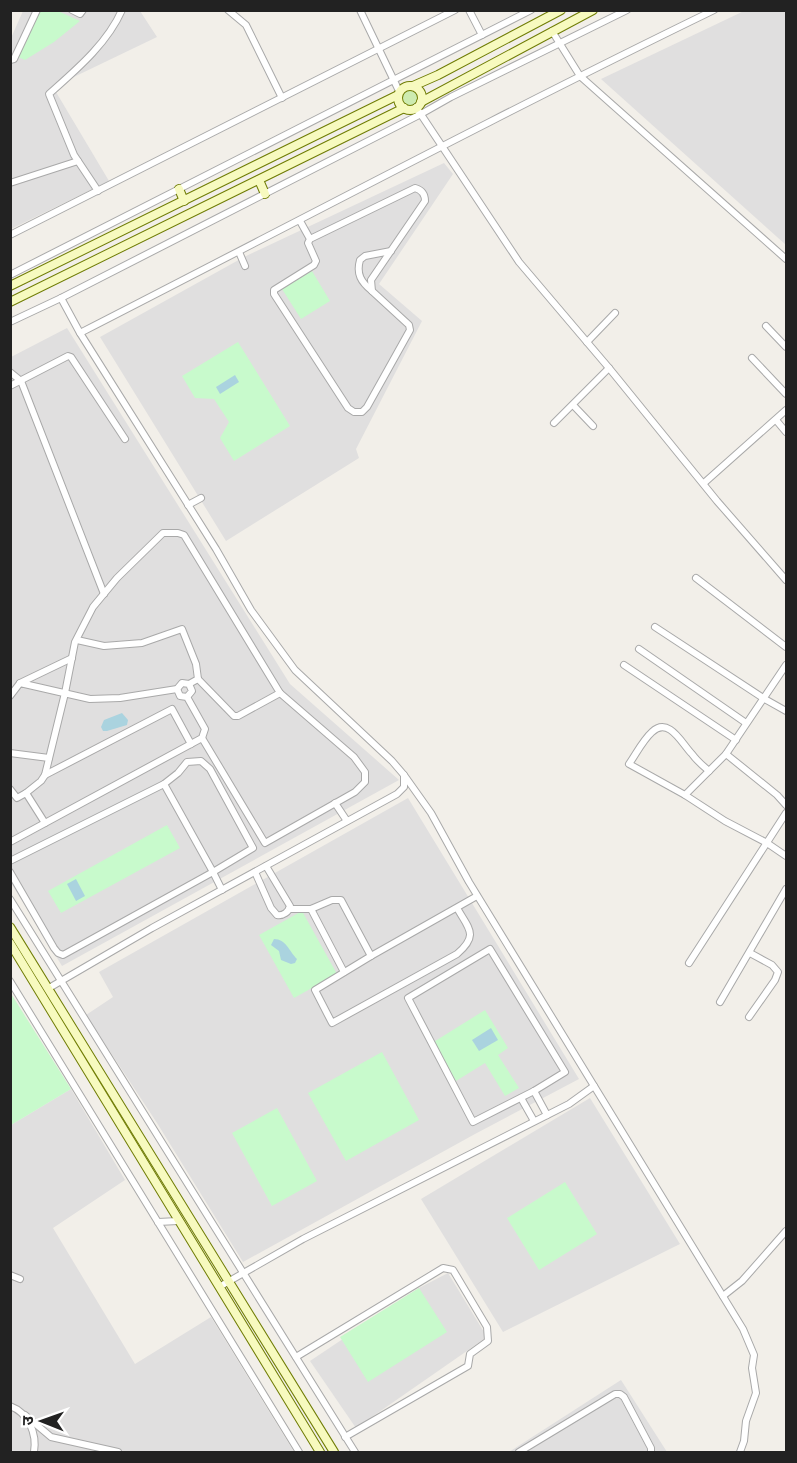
<svg xmlns="http://www.w3.org/2000/svg" width="797" height="1463" viewBox="0 0 797 1463" font-family="Ubuntu,'Noto Sans Devanagari',sans-serif">
  <rect width="100%" height="100%" fill="#f2efe9"/>
  <g fill="#e0dfdf">
    <polygon points="23,11 140,11 157,37 53,87 109,181 11,229 11,38"/>
    <polygon points="744,11 786,11 786,245 601,79"/>
    <polygon points="444,163 453,174 379,284 422,321 356,449 359,458 226,541 100,337 244,257"/>
    <polygon points="67,328 290,684 399,780 62,966 11,883 11,357"/>
    <polygon points="408,798 579,1079 475,1134 243,1262 157,1123 86,1015 113,997 99,972"/>
    <polygon points="71,1089 125,1180 53,1228 135,1364 211,1317 294,1452 11,1452 11,1125"/>
    <polygon points="590,1098 680,1244 503,1332 421,1199"/>
    <polygon points="448,1273 487,1337 356,1428 310,1361 419,1288"/>
    <polygon points="621,1380 667,1452 509,1452"/>
  </g>
  <circle fill="#cdebb0" cx="409" cy="98" r="10"/>
  <g fill="#c8facc">
    <polygon points="40,11 58,11 80,21 54,42 25,60 18,57"/>
    <polygon points="312,271 330,301 301,319 282,289"/>
    <polygon points="238,342 290,426 234,461 220,438 229,422 214,399 195,398 182,376"/>
    <polygon points="167,825 180,848 61,913 48,891"/>
    <polygon points="302,911 337,974 294,998 259,935"/>
    <polygon points="10,992 71,1089 11,1125 10,1125"/>
    <polygon points="485,1010 508,1048 498,1055 519,1088 505,1096 485,1063 456,1081 432,1043"/>
    <polygon points="382,1052 419,1120 346,1161 308,1093"/>
    <polygon points="277,1108 317,1181 272,1206 232,1133"/>
    <polygon points="565,1182 597,1234 539,1270 507,1218"/>
    <polygon points="419,1288 447,1332 368,1382 340,1337"/>
  </g>
  <g fill="#aad3df">
    <polygon points="235,375 239,382 220,394 216,387"/>
    <polygon points="122,713 128,720 127,725 107,731 103,731 101,727 104,720"/>
    <polygon points="76,879 85,896 76,901 67,884"/>
    <path d="M274,939C286,939 289,951 297,959L295,963L291,964L281,960L279,951L271,945Z"/>
    <polygon points="491,1028 498,1040 479,1051 472,1040"/>
  </g>
  <g fill="none" stroke-linecap="round" stroke-linejoin="round">
    <g stroke="#a9a9a9" stroke-width="8">
      <g id="street">
        <polyline points="72,10 80,14 83,10"/>
        <polyline points="228,10 246,25 282,98"/>
        <polyline points="360,10 399,91"/>
        <polyline points="469,10 482,35"/>
        <polyline points="552,31 580,76 786,259"/>
        <polyline points="10,60 14,59 37,10"/>
        <polyline points="416,107 519,262 609,368 717,501 786,580"/>
        <polyline points="10,183 78,161"/>
        <path d="M98,191L74,155L49,94C76,70 107,44 122,10"/>
        <path d="M300,221L310,239L308,243L316,261L314,265L274,290V294L348,408L354,412H362L367,407L410,330L409,325L372,291L371,280L425,201C425,195 422,190 415,188L310,239"/>
        <polyline points="10,235 455,10"/>
        <polyline points="239,252 245,266"/>
        <polyline points="10,275 531,10"/>
        <path d="M372,291C361,282 356,274 360,260L365,256L391,251"/>
        <polyline points="61,298 421,114 451,97 627,10"/>
        <polyline points="10,322 61,298 80,333 216,549 251,610 295,670 392,761 404,775 404,787 397,794 152,928 49,988"/>
        <polyline points="766,326 786,347"/>
        <path d="M80,333C291,225 500,114 714,10"/>
        <polyline points="587,342 615,313"/>
        <polyline points="752,358 786,394"/>
        <polyline points="10,372 21,381 104,594"/>
        <polyline points="10,386 68,356 71,357 125,439"/>
        <polyline points="573,405 593,426"/>
        <polyline points="776,420 786,432"/>
        <polyline points="554,423 609,368"/>
        <polyline points="704,483 786,410"/>
        <polyline points="188,505 201,498"/>
        <polyline points="696,578 786,647"/>
        <polyline points="655,627 763,698 786,711"/>
        <polyline points="77,640 104,646 142,643 182,629 196,664 198,679 189,684"/>
        <polyline points="639,649 746,723"/>
        <polyline points="624,665 736,740"/>
        <polyline points="20,683 72,658"/>
        <polyline points="10,696 20,683 90,699 120,698 177,689 182,683 189,684 192,691 187,697"/>
        <polyline points="202,738 265,843 355,792 365,782 365,772 354,757 280,693"/>
        <polyline points="10,753 49,758"/>
        <polyline points="726,754 777,795 786,805"/>
        <path d="M709,771C703,766 697,761 692,754C682,744 669,716 652,732C643,740 636,754 629,764L685,795L725,821L767,843L786,856"/>
        <polyline points="45,775 172,709 191,744"/>
        <polyline points="404,775 431,813 469,882 743,1329 754,1355 752,1368 756,1393 746,1421 744,1441 740,1452"/>
        <polyline points="10,789 17,798 26,793 45,823"/>
        <polyline points="26,793 41,781 45,775 65,693 75,642 93,607 117,578 163,533 178,533 184,535 280,693 238,716 234,716 198,679"/>
        <polyline points="685,795 726,754 786,665"/>
        <polyline points="335,803 347,821"/>
        <polyline points="10,842 202,738 205,729 187,697 180,696 177,689"/>
        <polyline points="10,861 164,784 178,773 187,762 201,761 210,769 253,848 213,872 222,890"/>
        <polyline points="10,872 54,948 58,953 63,955 213,872 164,784"/>
        <path d="M255,872L271,908L277,915C283,916 289,912 290,906L266,866"/>
        <polyline points="10,899 355,1452"/>
        <polyline points="289,909 311,909 332,900 341,900 371,956 477,896"/>
        <polyline points="311,909 344,972"/>
        <polygon points="490,949 565,1072 534,1091 473,1122 408,998"/>
        <path d="M371,956L315,990L332,1023L457,954C479,935 469,929 457,908"/>
        <polyline points="689,963 786,813"/>
        <polyline points="10,981 299,1452"/>
        <polyline points="720,1002 786,889"/>
        <polyline points="749,1017 775,980 778,972 772,965 750,953"/>
        <polyline points="534,1091 547,1115"/>
        <polyline points="521,1098 534,1121"/>
        <polyline points="158,1222 178,1221"/>
        <polyline points="10,1275 20,1279"/>
        <polyline points="219,1287 303,1239 569,1104 594,1086"/>
        <polyline points="723,1296 742,1281 786,1231"/>
        <polyline points="296,1357 443,1268 453,1270 487,1327 488,1341 470,1354 468,1366 345,1437"/>
        <path d="M10,1406C29,1413 37,1434 34,1452"/>
        <polyline points="25,1415 51,1437 118,1452"/>
        <polyline points="519,1452 615,1394 620,1394 624,1397 651,1448 651,1452"/>
      </g>
    </g>
    <g stroke="#707d05" stroke-width="10">
      <g id="secondary">
        <polyline points="413,86 438,75 561,10"/>
        <circle cx="410" cy="98" r="12"/>
        <polyline points="421,102 593,10"/>
        <polyline points="259,180 265,194"/>
        <polyline points="179,189 184,201"/>
        <polyline points="10,286 398,95"/>
        <polyline points="10,302 404,108"/>
        <polyline points="10,927 334,1452"/>
        <polyline points="10,943 320,1452"/>
      </g>
    </g>
    <use href="#street" stroke="#fff" stroke-width="6"/>
    <use href="#secondary" stroke="#f7fabf" stroke-width="8"/>
  </g>
  <rect width="797" height="1463" fill="none" stroke="#222222" stroke-width="24"/>
  <g transform="translate(42 1421) rotate(271)" stroke="#ffffff" stroke-width="4.5" paint-order="stroke">
  <path d="M0-4.5L10 22L0 15L-10 22Z" fill="#222222"/>
  <text y="-9" font-size="16" font-weight="bold" text-anchor="middle" fill="#222222">उ</text>
  </g>
</svg>
